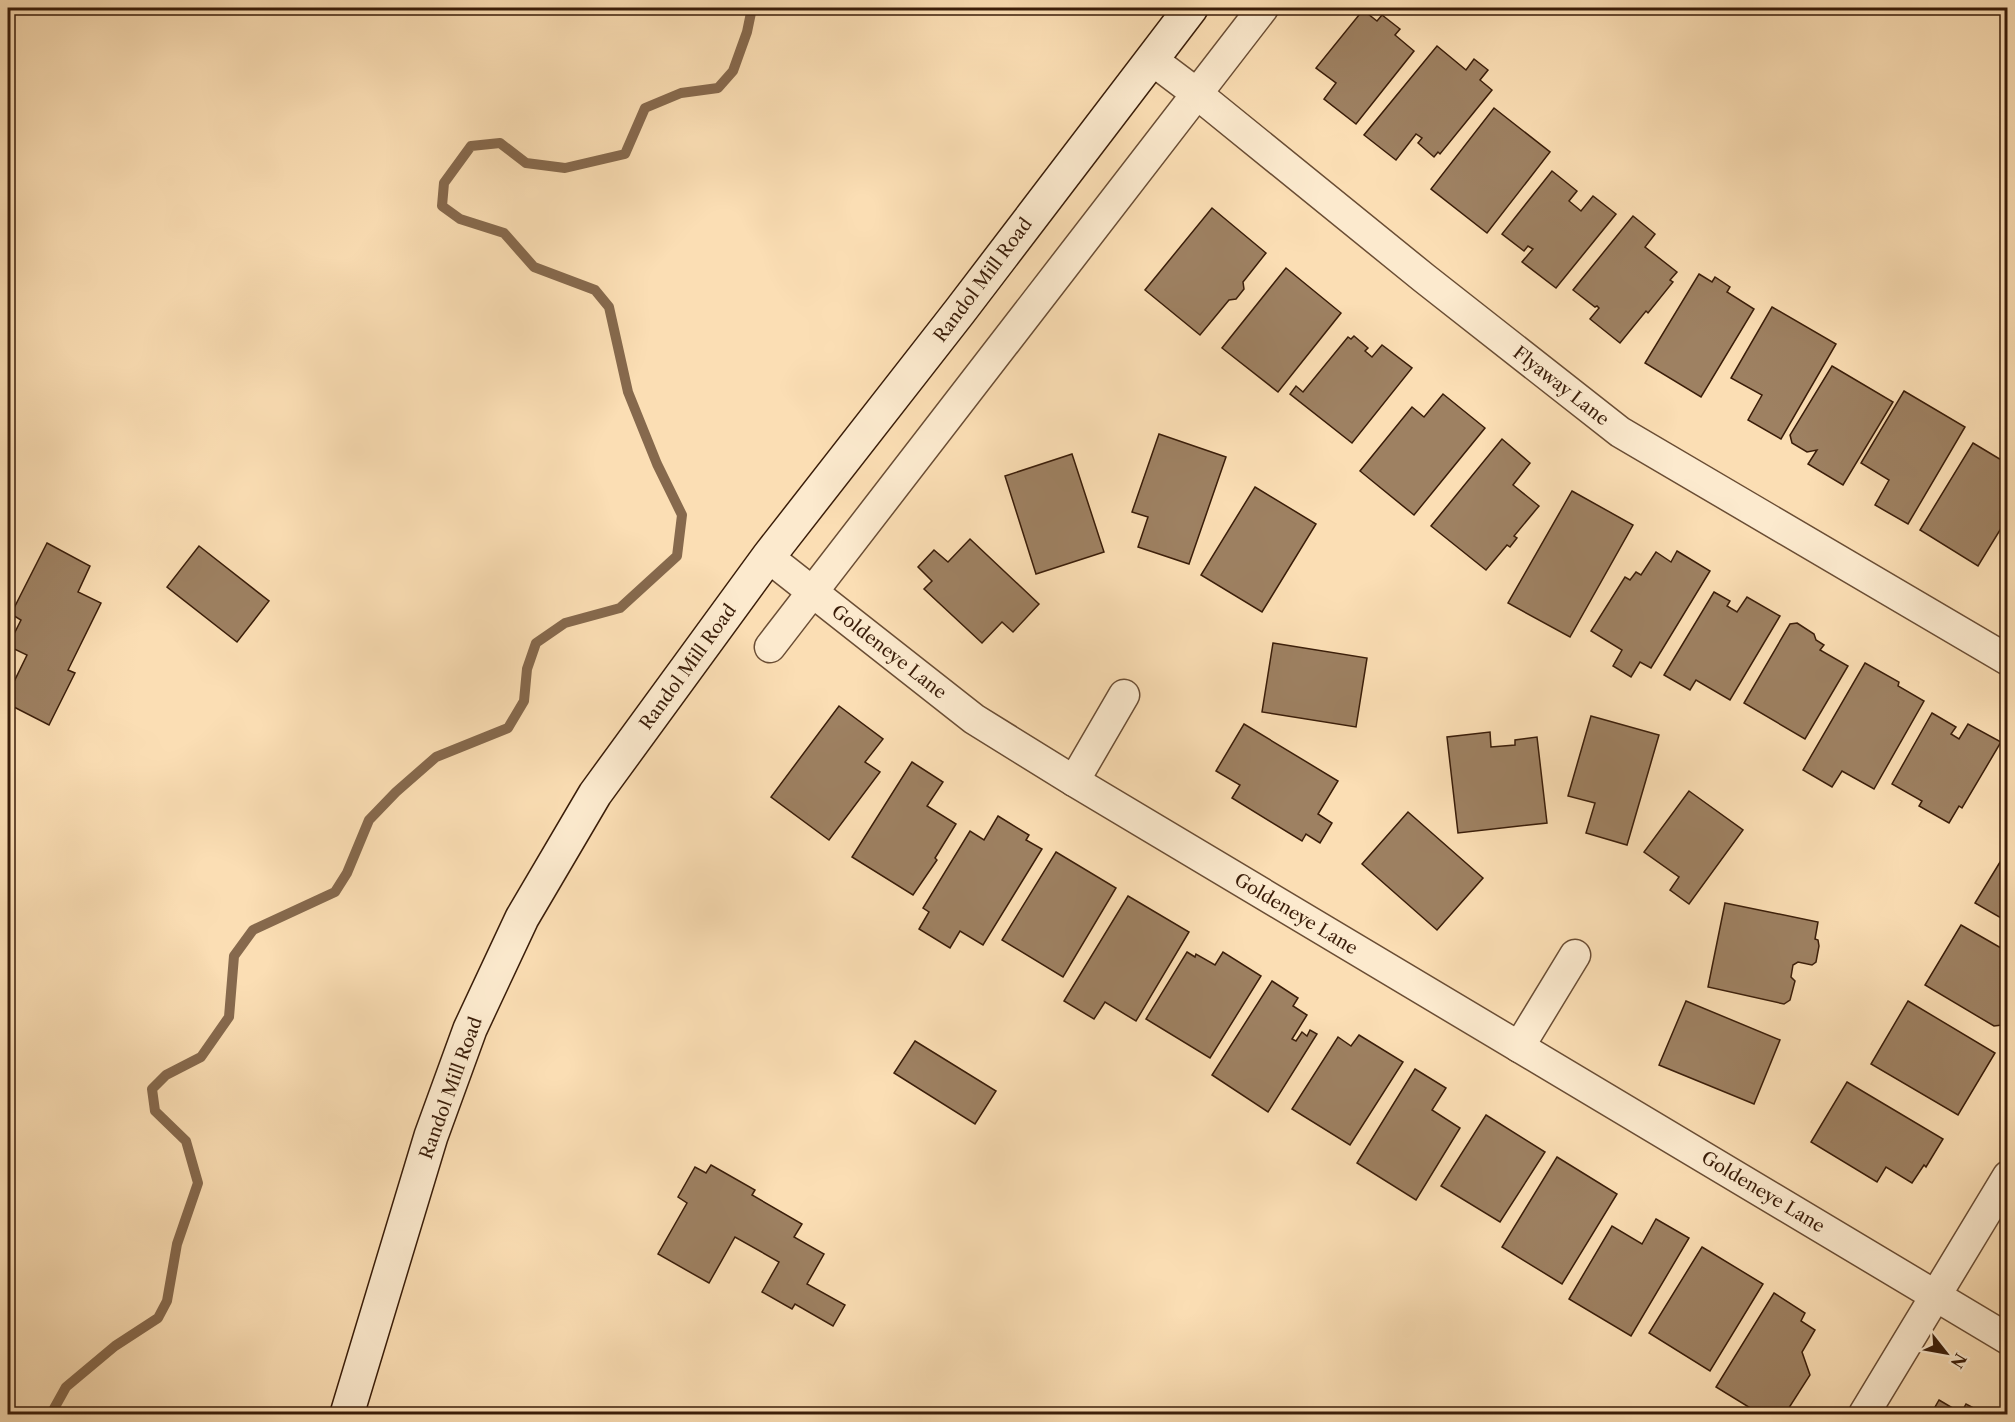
<svg xmlns="http://www.w3.org/2000/svg" width="2015" height="1422" viewBox="0 0 2015 1422" font-family="'Libre Caslon Text',serif">
  <rect width="100%" height="100%" fill="#fbdeb4"/>
  <filter id="stains"><feTurbulence type="fractalNoise" baseFrequency=".00333" numOctaves="4"/><feColorMatrix values="0 0 0 0 .2 0 0 0 0 .09 0 0 0 0 .02 0 0 0 .5 -.17"/></filter>
  <radialGradient id="worn" r=".72"><stop offset=".6" stop-color="#630" stop-opacity="0"/><stop offset="1" stop-color="#630" stop-opacity=".3"/></radialGradient>
  <g fill="none" stroke-linecap="round" stroke-linejoin="round">
    <polyline stroke="#86694d" stroke-width="10" points="51,1414 66,1387 115,1346 158,1318 167,1301 177,1244 198,1183 186,1141 155,1111 152,1089 166,1075 201,1057 229,1017 234,956 253,930 335,892 347,873 369,820 396,792 436,757 508,728 524,701 527,669 536,643 565,623 620,608 677,556 682,515 657,464 628,392 609,307 595,290 534,267 504,233 460,219 442,206 444,183 471,146 500,143 526,163 565,168 625,154 645,108 681,93 718,88 733,71 747,32 752,8"/>
  </g>
  <g fill="#9e8162" stroke="#3a1d09" stroke-width="1.5">
    <polygon points="1363,10 1377,21 1382,15 1400,29 1395,35 1414,51 1356,124 1324,99 1336,83 1316,68"/>
    <polygon points="1437,46 1466,70 1474,59 1488,70 1480,80 1492,90 1440,154 1438,152 1434,157 1418,143 1422,138 1416,134 1396,160 1364,135"/>
    <polygon points="1494,108 1550,152 1487,233 1431,189"/>
    <polygon points="1552,171 1577,191 1569,201 1581,211 1593,196 1616,214 1556,288 1522,262 1533,249 1528,246 1524,251 1502,234"/>
    <polygon points="1212,208 1266,253 1243,282 1244,289 1236,299 1229,300 1200,335 1145,290"/>
    <polygon points="1633,216 1655,234 1645,247 1677,272 1670,280 1673,282 1648,313 1646,311 1620,343 1590,319 1599,308 1597,306 1595,307 1573,290"/>
    <polygon points="1286,268 1341,313 1278,392 1222,348"/>
    <polygon points="1699,274 1712,282 1715,277 1730,287 1727,292 1754,309 1701,397 1645,363"/>
    <polygon points="1772,307 1836,344 1781,439 1748,420 1762,395 1731,378"/>
    <polygon points="1354,336 1368,348 1365,351 1372,357 1382,345 1412,368 1352,443 1290,394 1296,386 1303,392 1348,337 1351,339"/>
    <polygon points="1832,366 1893,402 1843,485 1808,464 1817,450 1807,452 1792,443 1790,435"/>
    <polygon points="1904,391 1965,427 1908,524 1875,505 1889,480 1861,463"/>
    <polygon points="1443,394 1485,428 1414,515 1360,471 1412,407 1424,417"/>
    <polygon points="1159,434 1226,457 1189,564 1138,547 1148,517 1132,512"/>
    <polygon points="1502,439 1530,463 1513,485 1539,506 1514,536 1517,538 1510,547 1507,545 1486,570 1431,526"/>
    <polygon points="1973,443 2008,464 2008,517 1978,566 1920,530"/>
    <polygon points="1072,454 1104,552 1036,574 1005,476"/>
    <polygon points="1255,487 1316,524 1262,612 1201,575"/>
    <polygon points="1572,491 1633,525 1570,637 1508,603"/>
    <polygon points="970,539 1039,604 1013,632 1002,622 982,643 924,589 932,581 918,567 934,550 948,562"/>
    <polygon points="47,543 90,566 78,592 101,603 68,670 75,673 49,725 8,704 8,694 27,655 8,646 21,620 11,614"/>
    <polygon points="199,546 269,601 237,642 167,587"/>
    <polygon points="1677,551 1710,571 1651,668 1640,662 1631,677 1613,666 1622,650 1591,631 1625,577 1630,580 1636,572 1641,575 1656,552 1671,562"/>
    <polygon points="1714,592 1730,601 1727,606 1737,612 1747,597 1780,616 1730,700 1696,680 1690,690 1664,675"/>
    <polygon points="1797,623 1814,634 1816,640 1824,645 1820,650 1848,666 1805,739 1744,703 1790,624"/>
    <polygon points="1273,643 1367,658 1356,727 1262,712"/>
    <polygon points="1865,663 1899,682 1898,686 1924,701 1874,789 1842,771 1832,787 1803,770"/>
    <polygon points="839,706 883,739 865,762 880,772 829,840 771,797"/>
    <polygon points="1932,713 1956,727 1951,734 1959,739 1968,724 2001,742 1962,808 1959,806 1949,823 1919,806 1922,801 1892,784"/>
    <polygon points="1591,716 1659,735 1627,845 1586,833 1595,803 1568,796"/>
    <polygon points="1244,724 1338,781 1318,814 1332,823 1320,843 1306,834 1302,841 1232,798 1240,785 1216,771"/>
    <polygon points="1490,732 1491,747 1515,745 1515,740 1537,737 1547,823 1458,833 1447,737"/>
    <polygon points="912,762 943,782 927,806 956,824 935,858 937,860 913,895 852,857"/>
    <polygon points="1689,791 1743,830 1689,904 1670,890 1679,877 1644,852"/>
    <polygon points="1408,812 1483,878 1437,930 1362,864"/>
    <polygon points="998,816 1029,835 1026,840 1042,849 983,945 960,931 950,948 919,929 929,912 923,908 970,831 984,840"/>
    <polygon points="2008,849 2008,922 1975,903"/>
    <polygon points="1056,852 1116,888 1063,977 1002,940"/>
    <polygon points="1128,896 1189,932 1136,1021 1105,1002 1094,1019 1064,1001"/>
    <polygon points="1725,903 1818,922 1815,939 1818,940 1819,946 1816,962 1812,965 1798,962 1793,965 1791,977 1795,981 1790,1000 1784,1004 1708,987"/>
    <polygon points="1961,925 2008,952 2008,1016 2002,1025 1994,1026 1925,985"/>
    <polygon points="1187,952 1195,957 1196,954 1215,965 1223,952 1261,976 1210,1058 1146,1019"/>
    <polygon points="1272,981 1298,998 1293,1006 1307,1015 1292,1039 1296,1041 1302,1032 1307,1036 1310,1030 1317,1034 1268,1112 1212,1075"/>
    <polygon points="1686,1001 1780,1040 1754,1104 1659,1065"/>
    <polygon points="1908,1001 1995,1053 1958,1115 1871,1064"/>
    <polygon points="1359,1035 1403,1062 1350,1145 1292,1109 1338,1037 1351,1046"/>
    <polygon points="915,1041 996,1091 975,1124 894,1073"/>
    <polygon points="1415,1069 1446,1088 1432,1110 1460,1128 1416,1200 1357,1163"/>
    <polygon points="1847,1082 1943,1139 1926,1167 1924,1165 1912,1183 1886,1167 1877,1182 1811,1142"/>
    <polygon points="1486,1115 1545,1152 1500,1222 1441,1186"/>
    <polygon points="1557,1157 1617,1194 1562,1284 1502,1247"/>
    <polygon points="711,1165 755,1190 752,1195 802,1224 794,1237 824,1254 807,1284 845,1305 833,1326 795,1304 792,1309 762,1292 779,1262 735,1237 709,1283 658,1254 687,1203 678,1197 695,1167 706,1173"/>
    <polygon points="1656,1219 1689,1238 1631,1336 1569,1299 1612,1226 1642,1244"/>
    <polygon points="1702,1247 1763,1284 1710,1371 1649,1333"/>
    <polygon points="1774,1293 1805,1313 1801,1321 1815,1330 1802,1352 1810,1375 1785,1414 1760,1414 1716,1387"/>
    <polygon points="1939,1400 1961,1413 1966,1404 1985,1414 1931,1414"/>
  </g>
  <g fill="none" stroke-linecap="round" stroke-linejoin="round">
    <g stroke="#6a4d34" stroke-width="33">
      <g id="minor">
        <polyline points="1151,59 1196,93 1424,278 1620,432 2008,660"/>
        <polyline points="768,557 974,719 1074,781 2008,1339"/>
        <polyline points="770,647 1263,8"/>
        <polyline points="1074,781 1124,695"/>
        <polyline points="1519,1047 1575,955"/>
        <polyline points="1864,1414 2008,1176"/>
      </g>
    </g>
    <g stroke="#3a1d09" stroke-width="36">
      <polyline id="secondary" points="347,1414 431,1136 470,1029 522,918 595,794 768,557 960,311 1191,8"/>
    </g>
    <use href="#minor" stroke="#fceace" stroke-width="30"/>
    <use href="#secondary" stroke="#fceace" stroke-width="33"/>
  </g>
  <g text-anchor="middle" stroke-width="4.5" stroke-linejoin="round" paint-order="stroke">
    <g font-size="18" fill="#3a1d09" stroke="#fceace">
      <text transform="translate(983 280) rotate(-53)" y="6">Randol Mill Road</text>
      <text transform="translate(1561 386) rotate(38)" y="6">Flyaway Lane</text>
      <text transform="translate(889 652) rotate(38)" y="6">Goldeneye Lane</text>
      <text transform="translate(688 667) rotate(-54)" y="6">Randol Mill Road</text>
      <text transform="translate(1296 914) rotate(31)" y="6">Goldeneye Lane</text>
      <text transform="translate(451 1088) rotate(-70)" y="6">Randol Mill Road</text>
      <text transform="translate(1763 1192) rotate(31)" y="6">Goldeneye Lane</text>
    </g>
  </g>
  <rect width="2015" height="1422" fill="none" stroke="#fbdeb4" stroke-width="30"/>
  <rect x="9" y="9" width="1997" height="1404" fill="none" stroke="#3a1d09" stroke-width="3"/>
  <rect x="15" y="15" width="1985" height="1392" fill="none" stroke="#3a1d09" stroke-width="1.5"/>
  <g transform="translate(1946 1353) rotate(121)" stroke="#fceace" stroke-width="4.5" paint-order="stroke">
  <path d="M0-4.5L10 22L0 15L-10 22Z" fill="#3a1d09"/>
  <text y="-9" font-size="16" font-weight="bold" text-anchor="middle" fill="#3a1d09">N</text>
  </g>
  <rect width="100%" height="100%" filter="url(#stains)"/>
  <rect width="100%" height="100%" fill="url(#worn)"/>
</svg>
